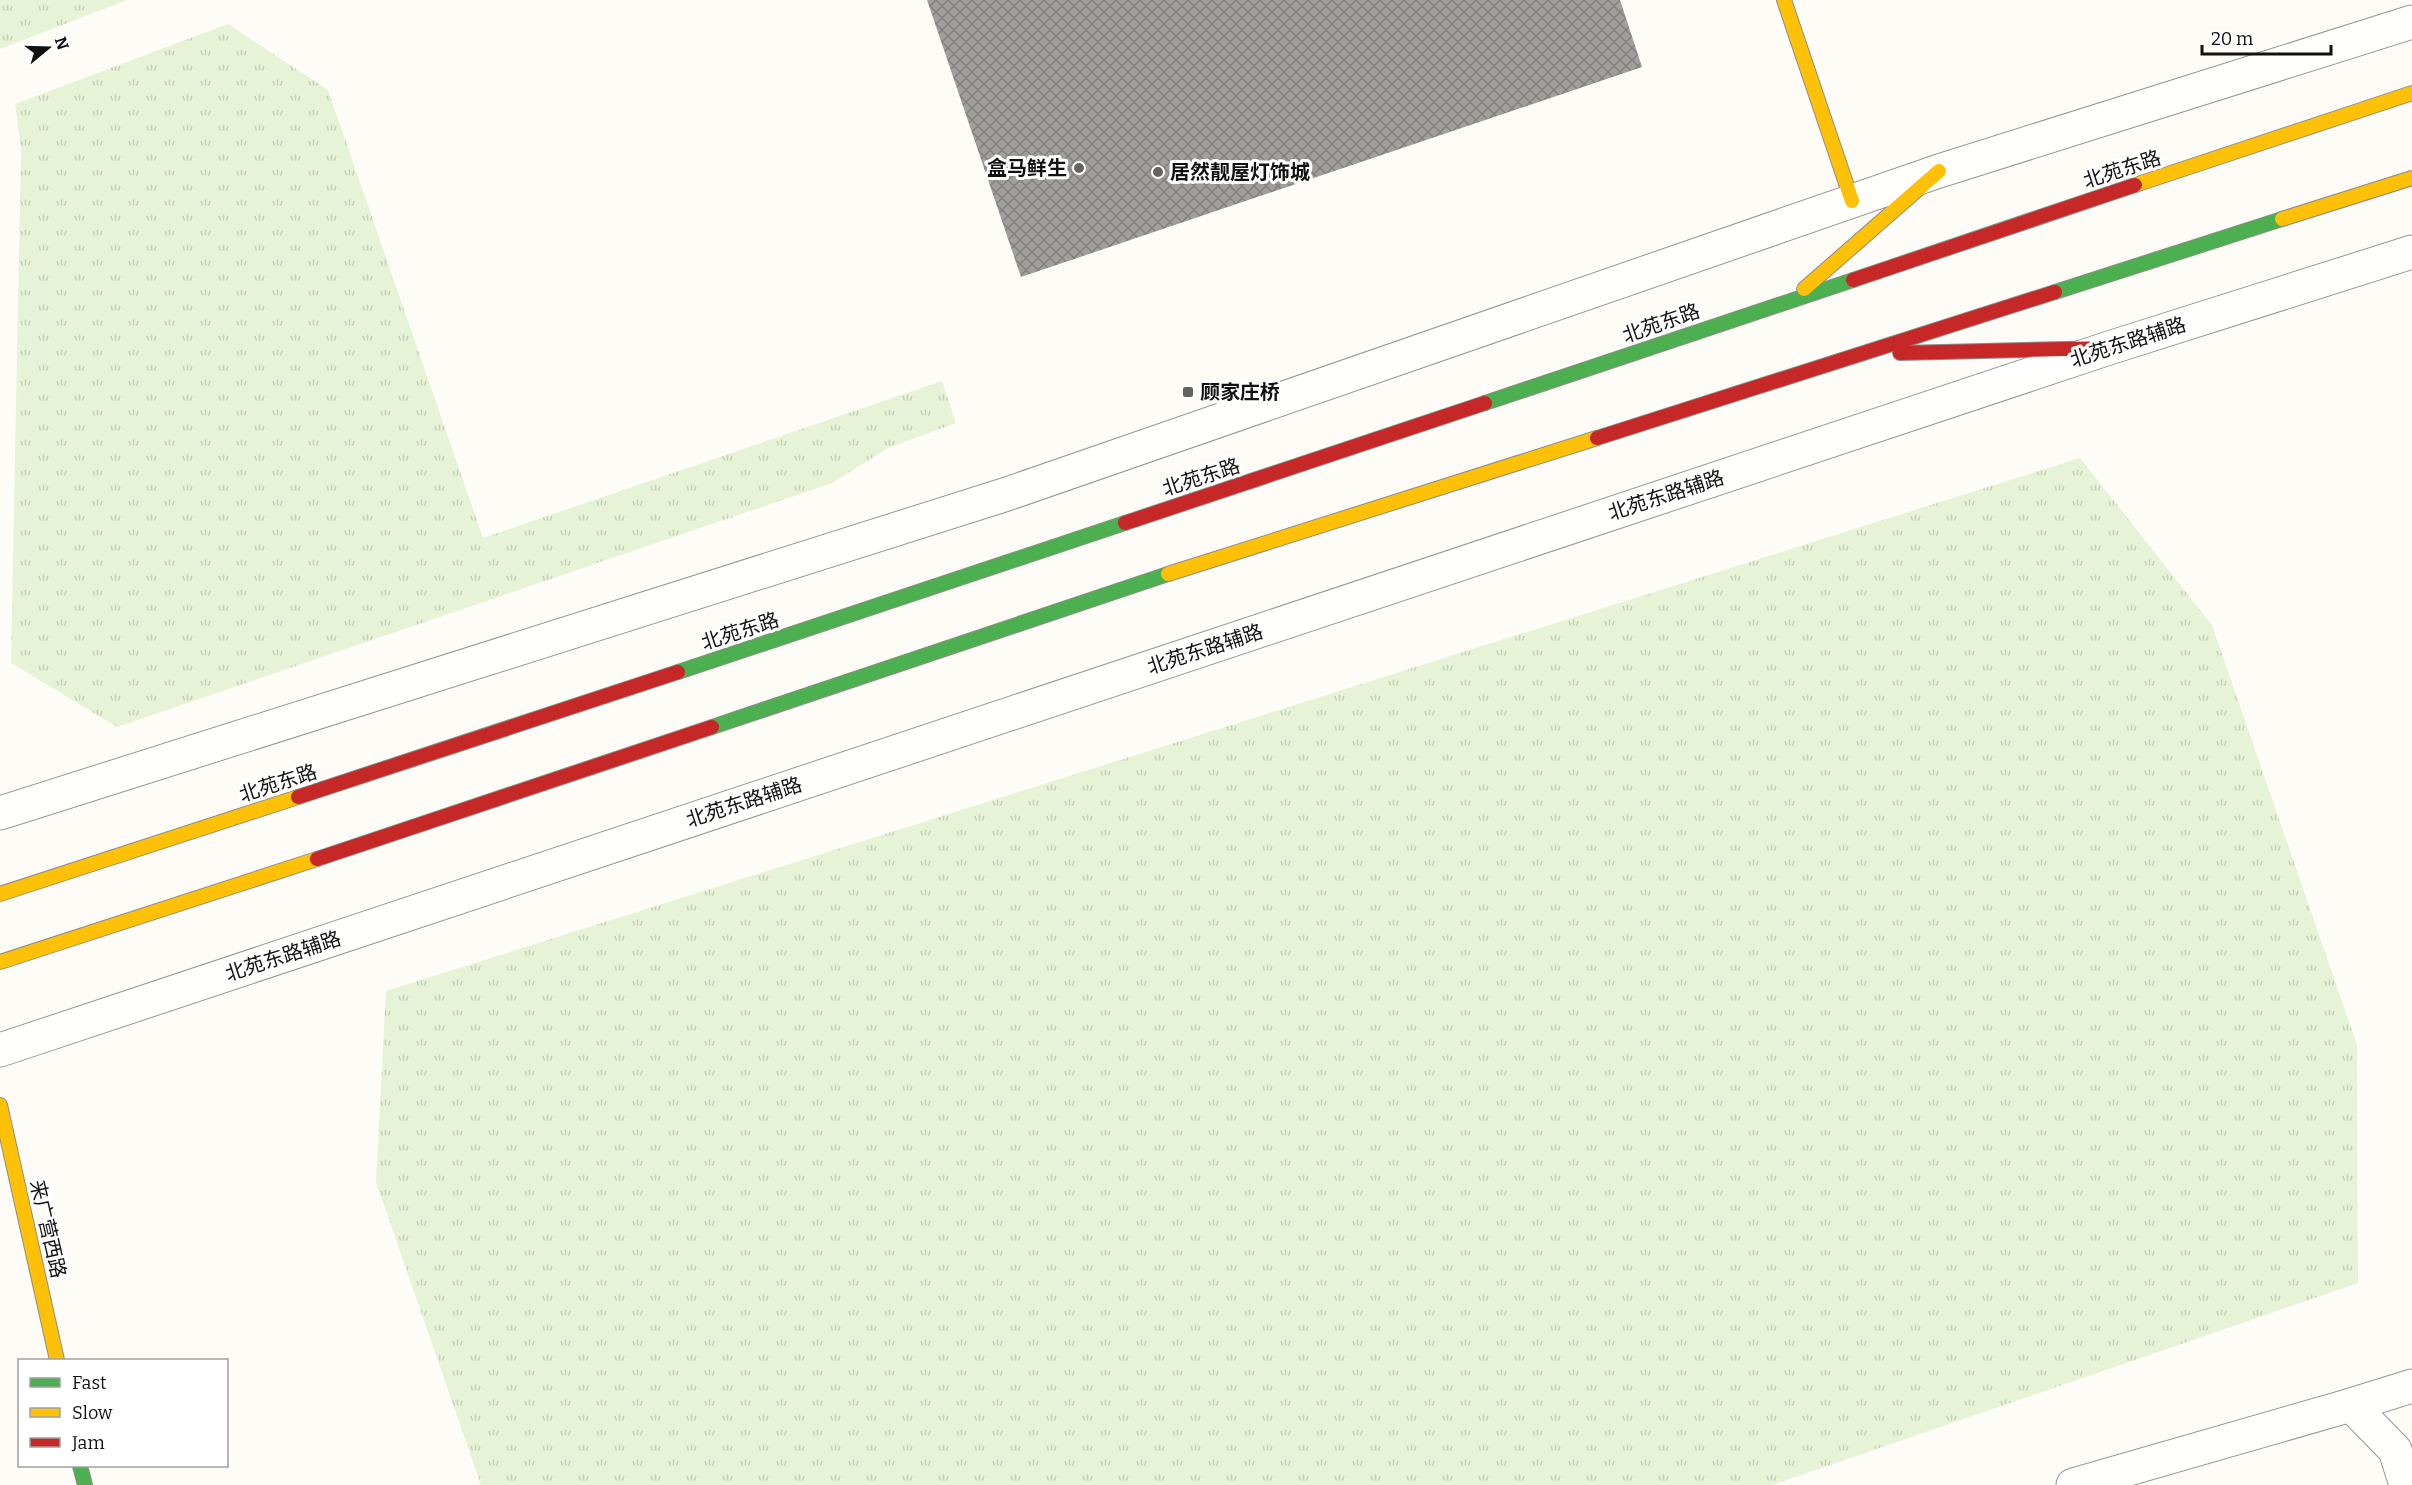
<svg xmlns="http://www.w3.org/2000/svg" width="2412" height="1485" viewBox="0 0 2412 1485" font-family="Bitter,'Noto Sans SC',serif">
  <defs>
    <pattern id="grass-tufts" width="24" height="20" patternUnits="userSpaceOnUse" patternTransform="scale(1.5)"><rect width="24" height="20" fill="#e7f3d7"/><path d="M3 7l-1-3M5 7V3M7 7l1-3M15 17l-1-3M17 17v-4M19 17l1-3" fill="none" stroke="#c5cfb8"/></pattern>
    <pattern id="building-cross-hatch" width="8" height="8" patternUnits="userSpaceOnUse" patternTransform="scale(1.5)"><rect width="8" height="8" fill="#a19f9c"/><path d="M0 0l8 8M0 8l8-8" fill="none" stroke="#82807e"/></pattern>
  </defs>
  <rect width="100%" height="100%" fill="#fdfcf7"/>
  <g fill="url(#grass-tufts)">
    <polygon points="0,0 127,0 0,49"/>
    <polygon points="228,24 328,90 483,538 942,381 956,423 888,448 832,483 117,727 11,663 21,149 15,104"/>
    <polygon points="2080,458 2212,625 2357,1045 2358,1283 1772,1485 481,1485 376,1182 386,991"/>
  </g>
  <polygon fill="url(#building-cross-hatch)" points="927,0 1620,0 1642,67 1021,277"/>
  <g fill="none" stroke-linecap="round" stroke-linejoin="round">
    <g stroke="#979795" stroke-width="35">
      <g id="street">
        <polyline points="0,813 1007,494 1939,171 2412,22"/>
        <polyline points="0,1050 2109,348 2412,252"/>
        <polyline points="2351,1405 2412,1386"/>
        <polyline points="2073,1485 2351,1405 2395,1450 2406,1485"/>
      </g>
    </g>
    <g stroke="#8e8d8b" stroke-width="16">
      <g id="fast">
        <polyline points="2055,292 2282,219"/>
        <polyline points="1485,403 1853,280"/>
        <polyline points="678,672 1125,523"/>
        <polyline points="712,727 1168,574"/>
        <polyline points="80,1466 85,1485"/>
      </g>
    </g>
    <g stroke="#8e8d8b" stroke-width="16">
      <g id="slow">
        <polyline points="1784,0 1852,201"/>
        <polyline points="2135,185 2412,93"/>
        <polyline points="2282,219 2412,178"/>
        <polyline points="1804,289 1939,171"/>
        <polyline points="1168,574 1597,438"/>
        <polyline points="0,894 298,797"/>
        <polyline points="0,962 317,859"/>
        <polyline points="0,1105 57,1360"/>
      </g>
    </g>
    <g stroke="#8e8d8b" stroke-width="16">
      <g id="jam">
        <polyline points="1853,280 2135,185"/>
        <polyline points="1900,353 2109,348"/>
        <polyline points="1597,438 2055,292"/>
        <polyline points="1125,523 1485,403"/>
        <polyline points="298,797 678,672"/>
        <polyline points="317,859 712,727"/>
      </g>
    </g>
    <use href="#street" stroke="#fffffe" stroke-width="33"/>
    <use href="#fast" stroke="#4caf50" stroke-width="14"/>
    <use href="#slow" stroke="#ffc107" stroke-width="14"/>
    <use href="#jam" stroke="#c62828" stroke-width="14"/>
  </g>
  <g fill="#646362" stroke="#fff" stroke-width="2">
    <circle cx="1079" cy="168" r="6"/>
    <circle cx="1158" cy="172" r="6"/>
    <rect x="1182" y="386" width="12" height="12" rx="3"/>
  </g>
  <g text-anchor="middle" stroke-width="6" stroke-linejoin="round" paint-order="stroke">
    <g font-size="20" font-weight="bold" fill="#111" stroke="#fff" text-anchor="start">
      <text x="1067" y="175" text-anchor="end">盒马鲜生</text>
      <text x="1170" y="179">居然靓屋灯饰城</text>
      <text x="1200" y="399">顾家庄桥</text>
    </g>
    <g font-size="20" fill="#111" stroke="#fff">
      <text transform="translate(2122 169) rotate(-18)" y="7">北苑东路</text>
      <text transform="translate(1661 323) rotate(-19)" y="7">北苑东路</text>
      <text transform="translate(2128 342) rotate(-18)" y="7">北苑东路辅路</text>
      <text transform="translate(1201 477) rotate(-18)" y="7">北苑东路</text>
      <text transform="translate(1666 495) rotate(-18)" y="7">北苑东路辅路</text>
      <text transform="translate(740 631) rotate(-18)" y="7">北苑东路</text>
      <text transform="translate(1205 649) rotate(-18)" y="7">北苑东路辅路</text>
      <text transform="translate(278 783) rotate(-18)" y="7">北苑东路</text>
      <text transform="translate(744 802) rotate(-18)" y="7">北苑东路辅路</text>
      <text transform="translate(283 956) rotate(-18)" y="7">北苑东路辅路</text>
      <text transform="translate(48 1229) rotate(77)" y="7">来广营西路</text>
    </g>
  </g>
  <rect x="18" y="1359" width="210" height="108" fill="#ffffff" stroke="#a0a0a0" stroke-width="1.5"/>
  <rect x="30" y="1378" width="30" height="9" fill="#4caf50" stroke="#a0a0a0" stroke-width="1.5"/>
  <text x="72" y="1389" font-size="18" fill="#111111">Fast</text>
  <rect x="30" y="1408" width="30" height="9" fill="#ffc107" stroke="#a0a0a0" stroke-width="1.5"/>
  <text x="72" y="1419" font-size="18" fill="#111111">Slow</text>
  <rect x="30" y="1438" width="30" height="9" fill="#c62828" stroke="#a0a0a0" stroke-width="1.5"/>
  <text x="72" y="1449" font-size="18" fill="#111111">Jam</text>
  <g transform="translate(48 48) rotate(71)" stroke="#ffffff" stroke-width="4.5" paint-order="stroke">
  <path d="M0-4.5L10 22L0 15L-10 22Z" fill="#111111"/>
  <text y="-9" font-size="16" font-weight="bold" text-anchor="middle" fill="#111111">N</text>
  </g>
  <path d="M2202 45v9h129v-9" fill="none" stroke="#111111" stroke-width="3"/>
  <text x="2211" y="45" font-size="18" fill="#111111" stroke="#ffffff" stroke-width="4.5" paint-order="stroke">20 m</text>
</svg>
